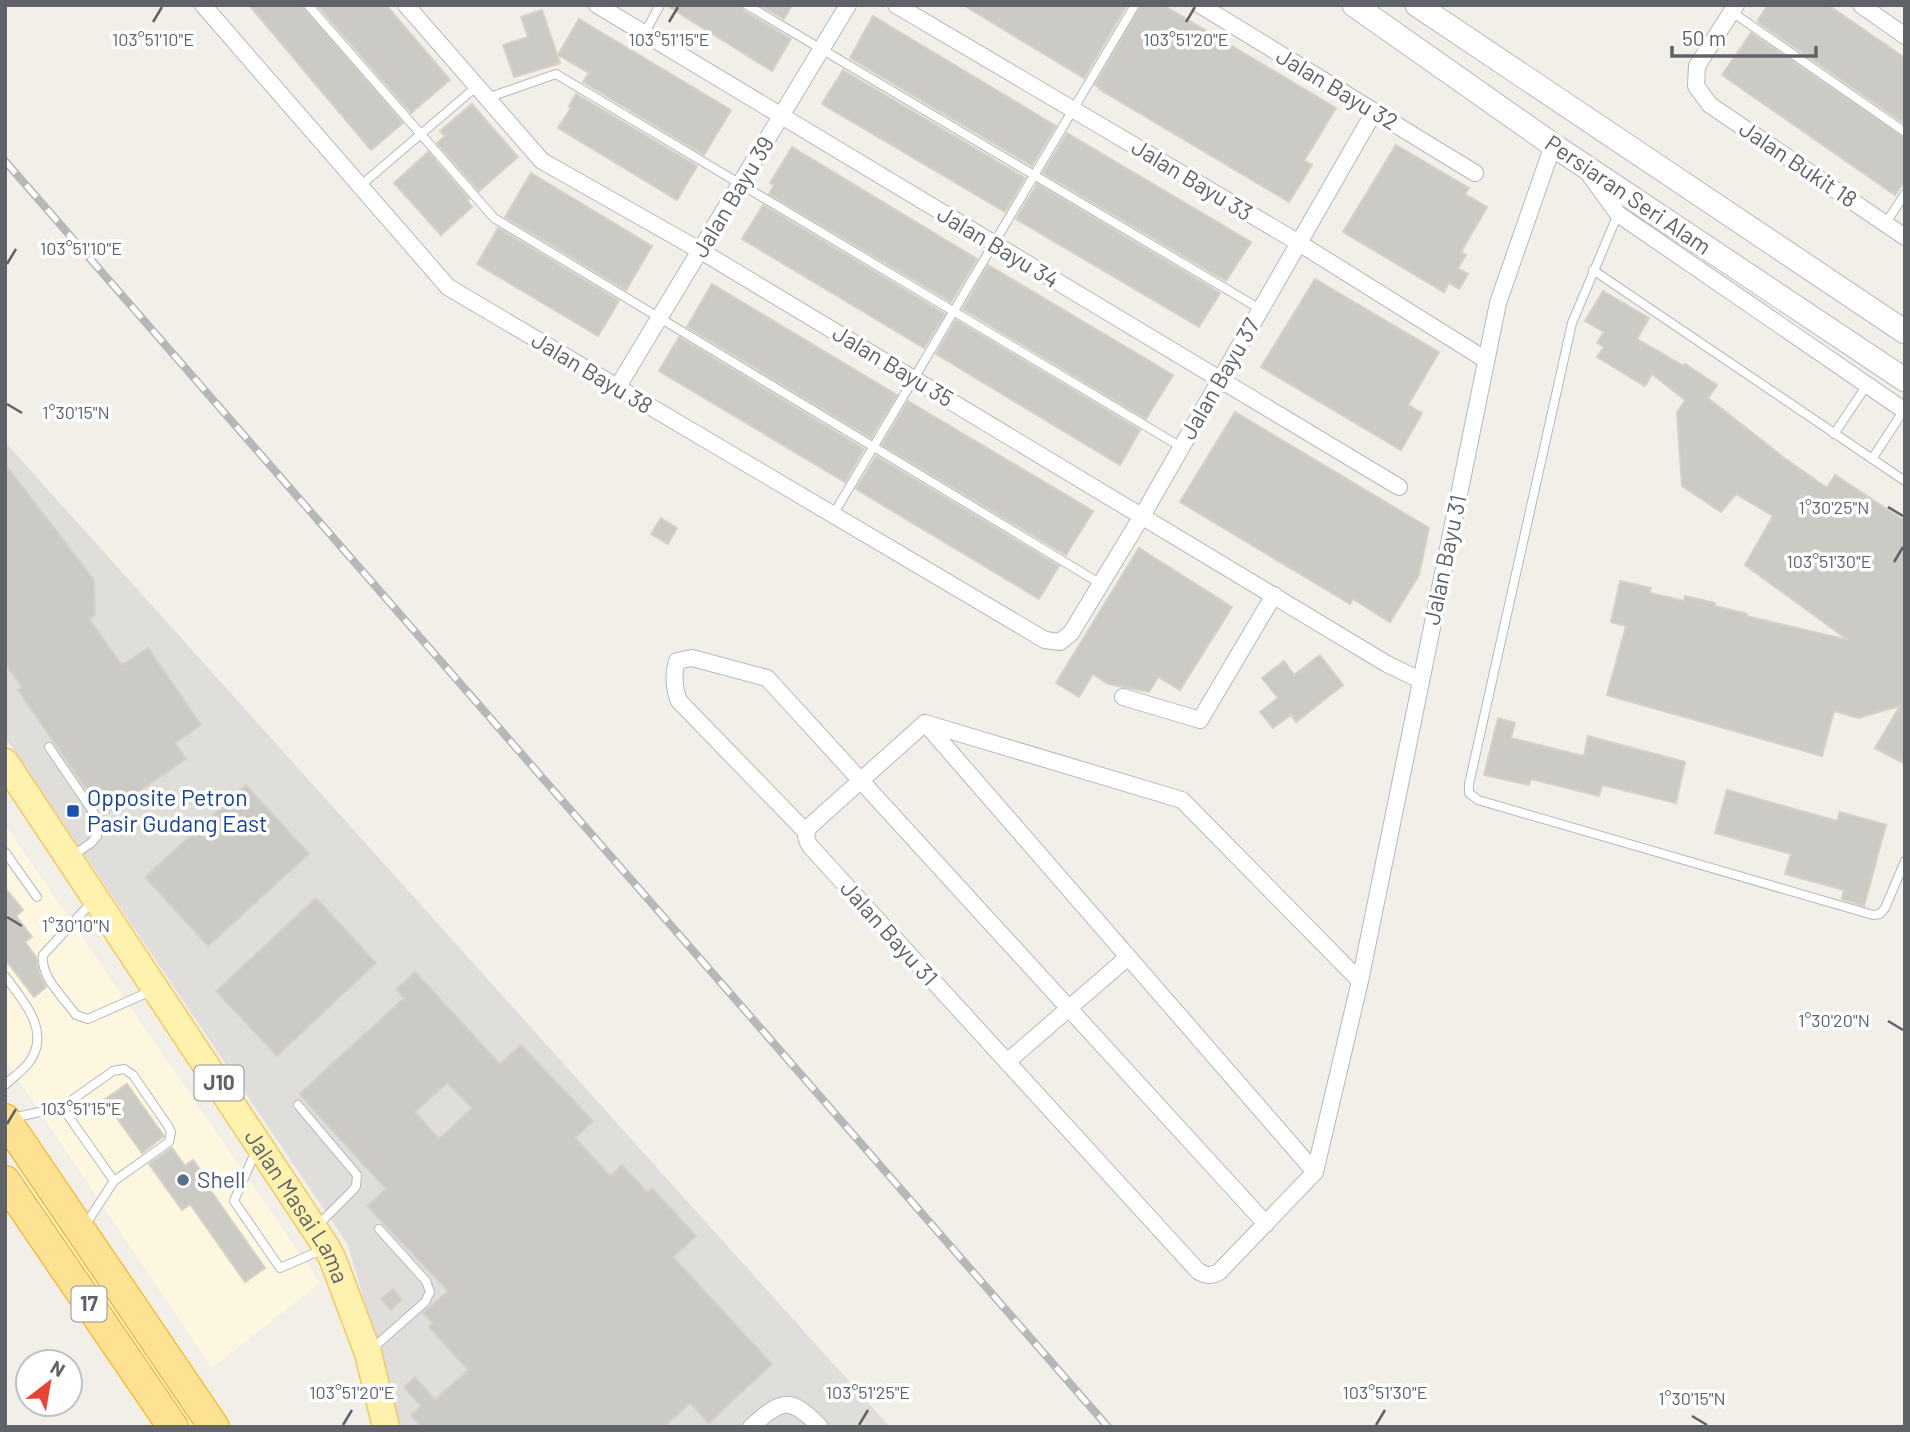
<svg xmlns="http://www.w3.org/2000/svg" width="1910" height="1432" viewBox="0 0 1910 1432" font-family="Barlow,sans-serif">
  <rect width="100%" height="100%" fill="#f1efe8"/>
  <polygon fill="#fef7e0" points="5,825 320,1283 212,1368 5,1060"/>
  <polygon fill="#e0deda" points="5,442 890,1427 401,1427 348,1245 5,737"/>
  <g fill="#cccac5" stroke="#d6d1c6" stroke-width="2" fill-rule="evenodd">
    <polygon points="249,5 302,5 403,123 371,150"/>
    <polygon points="317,5 386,5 450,80 411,113"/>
    <polygon points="666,5 741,5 744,11 791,39 772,71"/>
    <polygon points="760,5 792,5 784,19"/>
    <polygon points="963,5 1127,5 1084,78"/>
    <polygon points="1141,5 1163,5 1336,108 1304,161 1312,165 1289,202 1099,89 1100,88 1095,85"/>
    <polygon points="1768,5 1828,5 1905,58 1905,124 1758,22 1758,20"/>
    <polygon points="542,10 560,63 514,77 503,45 528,37 521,17"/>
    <polygon points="873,16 1056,126 1032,166 850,58"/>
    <polygon points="579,19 731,110 704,155 583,82 589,73 558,55"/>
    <polygon points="1751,33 1905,138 1905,181 1895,195 1722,75"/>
    <polygon points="843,70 1025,178 1005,212 822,104"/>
    <polygon points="576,94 697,166 677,200 558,128 571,108 569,106"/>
    <polygon points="472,104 518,157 479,191 437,143 445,136 440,131"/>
    <polygon points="1067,133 1251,242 1226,281 1043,173"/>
    <polygon points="1396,145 1469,188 1465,194 1487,207 1461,252 1466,255 1458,268 1468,274 1459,289 1449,283 1444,292 1343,232"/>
    <polygon points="792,147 977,259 951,302 769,194 774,185 770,183"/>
    <polygon points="428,152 469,199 467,201 472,207 441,235 394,183"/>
    <polygon points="531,173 652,246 626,290 505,217"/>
    <polygon points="1037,184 1220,293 1199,327 1016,219"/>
    <polygon points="763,205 945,314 924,348 742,239"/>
    <polygon points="498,228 619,301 598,336 477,264"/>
    <polygon points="988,265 1173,375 1146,419 963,309"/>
    <polygon points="1315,279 1439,352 1408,405 1422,413 1401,450 1261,367"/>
    <polygon points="712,284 897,395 871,438 687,327"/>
    <polygon points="1603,291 1649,318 1637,339 1684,366 1685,364 1717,385 1708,398 1783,457 1827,488 1835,475 1905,521 1905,764 1875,748 1900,706 1858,718 1834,711 1822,756 1607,695 1626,626 1611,622 1620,581 1651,588 1650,593 1684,601 1685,596 1715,603 1715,606 1747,614 1746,616 1848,640 1745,565 1773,516 1736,494 1721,512 1682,486 1677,413 1685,400 1652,374 1645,386 1597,357 1604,347 1597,343 1604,332 1585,321"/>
    <polygon points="956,320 1140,430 1120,465 936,354"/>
    <polygon points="679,337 864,449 845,482 659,371"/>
    <polygon points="908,401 1093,511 1066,555 882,445"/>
    <polygon points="1235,412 1429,528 1419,575 1390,622 1353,599 1350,604 1180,502"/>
    <polygon points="876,456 1059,566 1039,599 856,489"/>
    <polygon points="5,464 94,580 95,615 89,619 122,665 148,648 201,725 175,743 186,759 104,815 18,690 22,687 5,664"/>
    <polygon points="661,518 677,528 668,544 651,534"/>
    <polygon points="1139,548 1232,607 1180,690 1158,677 1149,692 1108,684 1093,674 1079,697 1056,683"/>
    <polygon points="1320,655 1343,685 1296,722 1291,715 1273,728 1260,712 1278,698 1262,678 1284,661 1294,675"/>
    <polygon points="1498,718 1515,723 1511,738 1584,756 1588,736 1685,762 1676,803 1602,785 1599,796 1531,779 1529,785 1484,775"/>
    <polygon points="246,785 309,854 208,946 145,877"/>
    <polygon points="1727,790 1837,821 1840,812 1886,825 1864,906 1842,899 1844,890 1785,874 1791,854 1715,833"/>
    <polygon points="5,888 23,910 16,916 32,937 25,942 36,957 39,973 46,987 34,997 5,959"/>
    <polygon points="316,898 376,963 277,1056 216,991"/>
    <path d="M415,972L500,1064L521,1045L593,1121L575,1138L610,1176L622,1165L647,1192L652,1188L696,1236L673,1257L772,1364L709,1423L690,1403L664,1427H422L411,1415L421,1406L404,1387L415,1377L435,1400L468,1370L429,1327L433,1323L423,1313L448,1291L367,1206L386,1189L299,1094L404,998L396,989ZM447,1083L472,1108L439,1139L415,1112Z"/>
    <polygon points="127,1084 164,1136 142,1153 104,1100"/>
    <polygon points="172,1148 185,1166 193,1160 207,1179 204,1181 265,1268 245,1282 190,1204 182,1210 149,1164"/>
    <polygon points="393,1289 402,1300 391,1310 381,1299"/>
  </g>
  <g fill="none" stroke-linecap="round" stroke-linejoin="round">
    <g stroke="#b5b8bc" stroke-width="10">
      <g id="lane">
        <polyline points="308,5 494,218 1101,584"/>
        <polyline points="747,5 1260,309"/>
        <polyline points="1732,12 1905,132"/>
        <polyline points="644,34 660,5"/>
        <polyline points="487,98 556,74 1181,447"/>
        <polyline points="360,186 476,87"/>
        <polyline points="1618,214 1572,323 1469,784 1469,793 1478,800 1873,915 1880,914 1885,908 1905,861"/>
        <polyline points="1885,224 1905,194"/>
        <polyline points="1593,270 1905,481"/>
        <polyline points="1834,434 1867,385"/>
        <polyline points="1872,459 1904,410"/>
        <polyline points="833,515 1135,5"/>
        <polyline points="49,747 96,816 97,836 91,843 72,856"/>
        <polyline points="5,852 37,897"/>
        <path d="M93,901L43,955C40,977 64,998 76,1015L88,1019L151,991"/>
        <path d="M5,976C23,1001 51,1030 30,1061C24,1070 13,1077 5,1085"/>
        <polyline points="298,1105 357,1175 356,1186 353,1190 317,1226"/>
        <polyline points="62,1107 114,1181"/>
        <polyline points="12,1118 62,1107 113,1071 124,1069 133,1075 168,1126 171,1132 169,1142 114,1181 84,1227"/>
        <polyline points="257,1148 234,1201 280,1268 324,1249"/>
        <polyline points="373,1348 425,1302 430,1292 426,1281 379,1229"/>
      </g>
    </g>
    <g stroke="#b5b8bc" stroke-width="18">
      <g id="street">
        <polyline points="203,5 448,287 1045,640 1060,642 1071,633 1142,516 1374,112"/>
        <polyline points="406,5 542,161 701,251 1387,664 1420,680"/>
        <polyline points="597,5 1399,487"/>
        <polyline points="896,5 1299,243 1486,360"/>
        <polyline points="1200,5 1475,173"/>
        <polyline points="1736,5 1697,66 1696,86 1710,105 1905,237"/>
        <polyline points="1861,5 1905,36"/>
        <polyline points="1589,174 1618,214 1905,411"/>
        <polyline points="617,388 848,5"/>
        <polyline points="1123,697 1200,720 1274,595"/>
        <polyline points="925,723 1315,1172"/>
        <path d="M806,832L679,701C674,689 673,673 677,661L692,658L767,678L1266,1224"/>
        <path d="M1360,981L1182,800L925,723L810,826C805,834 805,838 810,846L1198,1271C1206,1276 1211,1276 1219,1272L1315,1172L1360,981L1498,303L1553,145"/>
        <polyline points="1007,1062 1128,957"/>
        <path d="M751,1427C782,1399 790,1396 820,1427"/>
      </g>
    </g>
    <g stroke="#b6babf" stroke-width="25">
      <g id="secondary">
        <polyline points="1354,5 1553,145 1905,380"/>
        <polyline points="1417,5 1905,332"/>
      </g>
    </g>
    <g stroke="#f2c960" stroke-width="29">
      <g id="primary">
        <path id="s1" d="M5,762L327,1248L333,1260L368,1353L386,1427"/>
      </g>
    </g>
    <g stroke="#f9ab00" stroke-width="32">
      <g id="highway">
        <polyline points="5,1119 214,1427"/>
        <polyline points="5,1181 173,1427"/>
      </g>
    </g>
    <use href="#lane" stroke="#fff" stroke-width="8"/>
    <use href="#street" stroke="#fff" stroke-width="16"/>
    <use href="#secondary" stroke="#fff" stroke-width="23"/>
    <use href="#primary" stroke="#fff2af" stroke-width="26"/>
    <use href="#highway" stroke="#fde293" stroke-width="30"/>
    <g stroke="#b6b7b8" stroke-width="8">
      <polyline id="rail" points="5,161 1108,1427"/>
    </g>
    <use href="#rail" stroke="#fff" stroke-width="5" stroke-dasharray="16" stroke-linecap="butt"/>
  </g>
  <path fill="none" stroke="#5f6368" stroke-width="2.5" d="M153,22L162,7M669,22L678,7M1186,22L1195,7M7,264L16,249M7,404L22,413M1888,507L1903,516M1894,562L1903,547M7,917L22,926M1888,1021L1903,1030M7,1124L16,1109M1692,1416L1707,1425M343,1425L352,1410M859,1425L868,1410M1376,1425L1385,1410"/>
  <rect fill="#1a4fb4" stroke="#fff" stroke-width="2.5" x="66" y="804" width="14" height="14" rx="3.5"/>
  <circle fill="#5c6f8a" stroke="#fff" stroke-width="2.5" cx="183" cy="1180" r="7"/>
  <g text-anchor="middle" stroke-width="7" stroke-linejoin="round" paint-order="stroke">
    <g fill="#fff" stroke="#8f9295" stroke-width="2">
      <rect x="194.5" y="1065.5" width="49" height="35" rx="5"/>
      <rect x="71.5" y="1286.5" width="35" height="35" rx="5"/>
    </g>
    <g font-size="21" font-weight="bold" fill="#5f6368">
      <text x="219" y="1090">J10</text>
      <text x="89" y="1311">17</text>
    </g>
    <g font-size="23" fill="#5f6368" stroke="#fff">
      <text transform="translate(1337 89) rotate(31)" y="8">Jalan Bayu 32</text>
      <text transform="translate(1798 164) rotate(34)" y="8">Jalan Bukit 18</text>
      <text transform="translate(1192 180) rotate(31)" y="8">Jalan Bayu 33</text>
      <text transform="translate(1628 195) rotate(34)" y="8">Persiaran Seri Alam</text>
      <text transform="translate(733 197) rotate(-59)" y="8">Jalan Bayu 39</text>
      <text transform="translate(998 247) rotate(31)" y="8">Jalan Bayu 34</text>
      <text transform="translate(893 366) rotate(31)" y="8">Jalan Bayu 35</text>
      <text transform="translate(592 373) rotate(31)" y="8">Jalan Bayu 38</text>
      <text transform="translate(1220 379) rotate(-60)" y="8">Jalan Bayu 37</text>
      <text transform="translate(1445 560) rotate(-78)" y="8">Jalan Bayu 31</text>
      <text transform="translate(889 933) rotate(48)" y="8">Jalan Bayu 31</text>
      <text dy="8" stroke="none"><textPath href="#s1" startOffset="532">Jalan Masai Lama</textPath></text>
    </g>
    <g font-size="23" fill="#164399" stroke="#fff" text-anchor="start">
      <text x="87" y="806">Opposite Petron<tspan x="87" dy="26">Pasir Gudang East</tspan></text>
    </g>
    <g font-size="23" fill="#4e5e75" stroke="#fff" text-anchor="start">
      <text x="197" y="1188">Shell</text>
    </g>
  </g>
  <g font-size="18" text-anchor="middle" fill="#5f6368" stroke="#fff" stroke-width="7" stroke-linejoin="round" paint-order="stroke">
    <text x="1186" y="46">103°51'20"E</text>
    <text x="153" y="46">103°51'10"E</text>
    <text x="669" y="46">103°51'15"E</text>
    <text x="81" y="255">103°51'10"E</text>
    <text x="76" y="419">1°30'15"N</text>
    <text x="1834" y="514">1°30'25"N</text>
    <text x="1829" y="568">103°51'30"E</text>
    <text x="76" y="932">1°30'10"N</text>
    <text x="1834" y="1027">1°30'20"N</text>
    <text x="81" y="1115">103°51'15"E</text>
    <text x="352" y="1399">103°51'20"E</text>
    <text x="868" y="1399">103°51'25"E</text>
    <text x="1385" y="1399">103°51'30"E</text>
    <text x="1692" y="1405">1°30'15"N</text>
  </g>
  <rect width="1910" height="1432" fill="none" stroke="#5f6368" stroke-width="14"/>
  <g transform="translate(49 1383) rotate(31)"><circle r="33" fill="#ffffff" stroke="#bfc1c3" stroke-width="2"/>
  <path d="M0-5L12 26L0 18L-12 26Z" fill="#ea4335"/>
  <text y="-10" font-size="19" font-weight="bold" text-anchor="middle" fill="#5f6368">N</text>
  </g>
  <path d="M1672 46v10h144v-10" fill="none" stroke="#5f6368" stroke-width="3.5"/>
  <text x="1682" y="46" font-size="21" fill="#5f6368" stroke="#ffffff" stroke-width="5" paint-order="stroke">50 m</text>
</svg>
